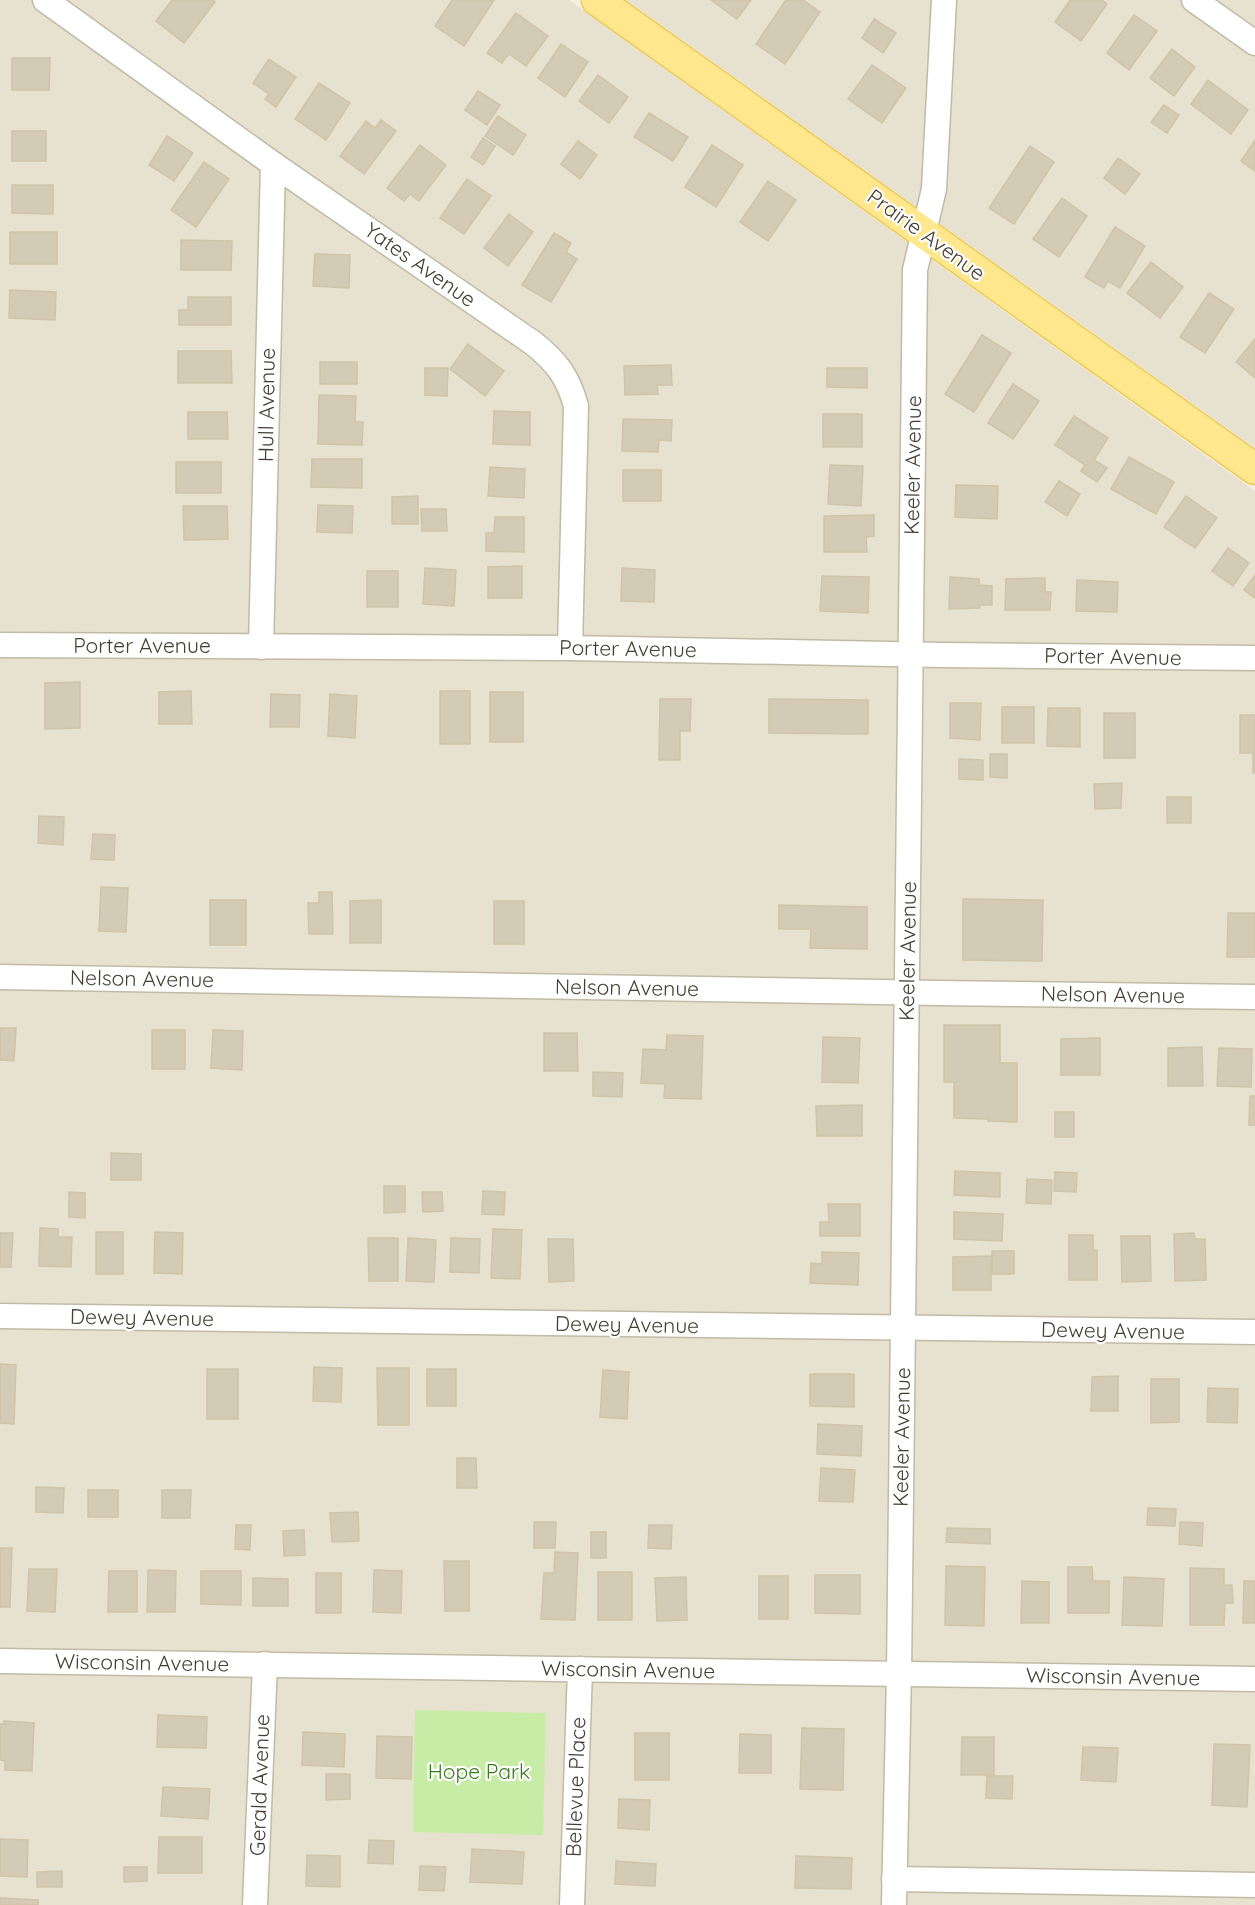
<svg xmlns="http://www.w3.org/2000/svg" width="1255" height="1905" viewBox="0 0 1255 1905" font-family="Quicksand,sans-serif">
  <rect width="100%" height="100%" fill="#f3efe1"/>
  <g fill="#e7e1cf">
    <polygon points="0,0 569,0 1255,491 1255,1905 0,1905"/>
    <polygon points="626,0 1255,0 1255,448"/>
  </g>
  <polygon fill="#c7eca5" points="415,1710 546,1713 543,1835 413,1832"/>
  <g fill="#d4cbb6" stroke="#d0c4a8" stroke-width="1.5">
    <polygon points="172,0 212,0 215,2 184,43 156,21"/>
    <polygon points="452,0 494,0 464,46 435,26"/>
    <polygon points="711,0 751,0 737,19"/>
    <polygon points="786,0 803,0 820,12 785,64 756,44"/>
    <polygon points="1070,0 1102,0 1107,4 1081,41 1055,22"/>
    <polygon points="516,13 548,36 526,66 509,54 502,63 487,53"/>
    <polygon points="1134,15 1157,31 1129,70 1107,53"/>
    <polygon points="874,19 896,33 883,53 862,38"/>
    <polygon points="561,44 588,62 565,97 538,78"/>
    <polygon points="1172,49 1195,67 1174,96 1150,78"/>
    <polygon points="12,58 50,58 49,90 12,90"/>
    <polygon points="269,59 296,77 276,107 265,99 269,94 253,83"/>
    <polygon points="872,65 906,88 882,123 848,99"/>
    <polygon points="598,75 628,97 609,123 579,101"/>
    <polygon points="1208,80 1248,110 1231,134 1191,104"/>
    <polygon points="319,83 350,103 326,140 295,119"/>
    <polygon points="478,91 500,105 487,125 465,110"/>
    <polygon points="1164,105 1179,115 1167,133 1151,122"/>
    <polygon points="649,113 688,137 673,161 634,137"/>
    <polygon points="498,116 526,135 513,155 485,136"/>
    <polygon points="381,120 396,131 364,174 340,156 366,121 375,128"/>
    <rect x="12" y="131" width="34" height="30"/>
    <polygon points="167,136 193,153 174,181 149,165"/>
    <polygon points="483,138 495,146 483,165 471,157"/>
    <polygon points="1255,140 1255,171 1241,161"/>
    <polygon points="578,141 597,155 580,179 561,164"/>
    <polygon points="420,145 446,165 419,201 410,194 404,201 387,188"/>
    <polygon points="712,145 743,165 716,207 685,187"/>
    <polygon points="1030,146 1054,162 1014,224 989,208"/>
    <polygon points="1118,158 1140,174 1125,194 1104,178"/>
    <polygon points="204,162 229,179 196,227 171,210"/>
    <polygon points="467,179 491,196 464,234 440,218"/>
    <polygon points="768,181 796,200 768,241 740,222"/>
    <polygon points="12,185 53,185 53,214 12,213"/>
    <polygon points="1062,198 1087,216 1059,257 1033,239"/>
    <polygon points="509,214 533,232 508,266 484,248"/>
    <polygon points="1115,227 1145,246 1120,288 1108,281 1104,288 1085,277"/>
    <rect x="10" y="232" width="47" height="32"/>
    <polygon points="554,233 571,243 566,252 577,259 551,302 522,285"/>
    <polygon points="181,240 232,241 231,270 181,270"/>
    <polygon points="315,254 350,255 349,288 313,286"/>
    <polygon points="1151,262 1183,287 1160,318 1127,293"/>
    <polygon points="10,290 56,292 55,320 9,318"/>
    <polygon points="1209,293 1234,309 1205,353 1180,337"/>
    <polygon points="188,297 231,297 231,325 179,325 179,310 188,310"/>
    <polygon points="982,335 1011,353 974,412 945,394"/>
    <polygon points="1255,339 1255,378 1236,362"/>
    <polygon points="468,344 504,371 485,396 450,369"/>
    <polygon points="178,351 231,351 232,383 178,383"/>
    <rect x="320" y="362" width="37" height="22"/>
    <polygon points="671,365 672,385 657,385 658,394 625,395 624,366"/>
    <polygon points="425,368 448,368 447,396 425,395"/>
    <polygon points="827,368 867,368 867,388 827,387"/>
    <polygon points="1013,384 1039,401 1013,439 988,423"/>
    <polygon points="319,395 356,396 355,422 363,422 362,445 318,444"/>
    <polygon points="494,411 530,412 530,445 493,444"/>
    <polygon points="188,412 227,412 228,439 188,439"/>
    <rect x="823" y="414" width="39" height="33"/>
    <polygon points="1074,416 1108,438 1094,460 1107,468 1097,482 1081,471 1085,465 1055,445"/>
    <polygon points="623,419 672,420 671,441 659,440 658,452 622,451"/>
    <polygon points="1129,457 1174,482 1156,514 1111,489"/>
    <polygon points="312,459 362,459 362,488 311,487"/>
    <rect x="176" y="462" width="45" height="31"/>
    <polygon points="830,465 863,466 861,506 828,504"/>
    <polygon points="490,467 525,469 524,498 488,496"/>
    <rect x="623" y="470" width="38" height="31"/>
    <polygon points="1059,481 1080,494 1067,516 1045,502"/>
    <polygon points="956,485 998,486 997,519 955,517"/>
    <polygon points="418,496 418,524 392,524 392,497"/>
    <polygon points="1186,496 1217,518 1195,548 1164,527"/>
    <polygon points="318,505 353,506 352,533 317,532"/>
    <polygon points="183,506 227,506 228,539 184,540"/>
    <polygon points="421,509 446,509 447,531 422,531"/>
    <polygon points="874,515 874,536 866,537 867,552 824,552 824,516"/>
    <polygon points="495,517 524,517 524,552 486,551 486,533 494,533"/>
    <polygon points="1228,548 1249,563 1233,586 1212,571"/>
    <polygon points="522,566 522,598 488,598 488,567"/>
    <polygon points="425,568 456,570 454,606 423,604"/>
    <polygon points="622,568 655,570 654,602 621,601"/>
    <rect x="367" y="571" width="31" height="36"/>
    <polygon points="1255,575 1255,598 1244,590"/>
    <polygon points="822,576 869,577 868,613 820,611"/>
    <polygon points="950,577 979,579 979,585 992,586 992,605 980,605 980,608 949,609"/>
    <polygon points="1045,578 1045,592 1051,592 1050,610 1005,610 1006,579"/>
    <polygon points="1077,580 1118,582 1117,612 1076,611"/>
    <polygon points="80,682 80,728 45,729 45,683"/>
    <polygon points="191,691 192,724 159,724 159,692"/>
    <rect x="440" y="691" width="30" height="53"/>
    <rect x="490" y="692" width="33" height="50"/>
    <polygon points="271,694 300,695 299,727 270,727"/>
    <polygon points="330,694 357,696 355,738 328,736"/>
    <polygon points="660,699 691,699 690,731 680,731 680,760 659,760"/>
    <polygon points="769,699 868,700 868,734 769,733"/>
    <polygon points="950,703 981,703 980,740 950,738"/>
    <rect x="1002" y="707" width="32" height="36"/>
    <polygon points="1048,708 1080,708 1080,747 1047,746"/>
    <rect x="1104" y="713" width="31" height="45"/>
    <polygon points="1240,715 1255,715 1255,773 1253,773 1253,753 1240,753"/>
    <polygon points="990,754 1007,754 1007,778 990,777"/>
    <polygon points="959,759 983,760 983,780 959,779"/>
    <polygon points="1122,783 1121,808 1095,809 1094,784"/>
    <rect x="1167" y="797" width="24" height="26"/>
    <polygon points="39,816 64,817 63,845 38,843"/>
    <polygon points="93,834 115,835 114,860 91,859"/>
    <polygon points="101,887 128,888 126,932 99,931"/>
    <polygon points="319,892 332,892 333,934 309,934 308,903 319,903"/>
    <polygon points="963,899 1043,900 1042,961 963,960"/>
    <rect x="210" y="900" width="36" height="45"/>
    <polygon points="381,900 381,943 350,943 350,901"/>
    <rect x="494" y="901" width="30" height="43"/>
    <polygon points="779,905 867,907 867,949 810,948 811,929 779,929"/>
    <polygon points="1228,913 1255,913 1255,957 1227,957"/>
    <polygon points="944,1025 1000,1025 1000,1063 1017,1063 1017,1122 988,1121 988,1119 954,1118 954,1082 944,1082"/>
    <polygon points="0,1028 16,1028 14,1061 0,1060"/>
    <rect x="152" y="1030" width="33" height="39"/>
    <polygon points="213,1030 243,1031 242,1070 211,1068"/>
    <polygon points="544,1033 577,1033 578,1071 544,1071"/>
    <polygon points="667,1035 703,1036 701,1099 664,1098 665,1084 641,1083 643,1049 666,1050"/>
    <polygon points="823,1037 860,1038 858,1083 822,1082"/>
    <polygon points="1100,1038 1100,1075 1061,1075 1061,1039"/>
    <polygon points="1202,1047 1203,1086 1168,1086 1168,1048"/>
    <polygon points="1219,1048 1252,1049 1251,1087 1217,1086"/>
    <polygon points="593,1072 623,1073 622,1097 593,1096"/>
    <polygon points="1250,1096 1255,1096 1255,1125 1249,1125"/>
    <polygon points="862,1105 862,1136 817,1136 816,1106"/>
    <rect x="1055" y="1112" width="19" height="25"/>
    <polygon points="111,1153 141,1154 141,1180 111,1180"/>
    <polygon points="955,1171 1000,1173 1000,1197 954,1195"/>
    <polygon points="1055,1172 1077,1173 1076,1192 1054,1191"/>
    <polygon points="1027,1179 1052,1180 1051,1204 1026,1203"/>
    <polygon points="384,1186 405,1186 405,1212 384,1213"/>
    <polygon points="483,1191 505,1192 504,1215 482,1214"/>
    <polygon points="69,1192 85,1193 85,1218 69,1217"/>
    <polygon points="422,1192 442,1192 443,1211 423,1212"/>
    <polygon points="828,1204 860,1204 860,1236 820,1236 820,1222 829,1222"/>
    <polygon points="954,1212 1003,1214 1002,1241 954,1239"/>
    <polygon points="40,1228 58,1229 58,1237 72,1237 71,1267 39,1266"/>
    <polygon points="493,1229 522,1230 520,1279 491,1278"/>
    <rect x="96" y="1232" width="27" height="42"/>
    <polygon points="155,1232 183,1233 182,1274 154,1273"/>
    <polygon points="0,1233 13,1233 11,1267 0,1267"/>
    <polygon points="1194,1233 1195,1239 1205,1239 1206,1280 1175,1281 1174,1234"/>
    <polygon points="1069,1235 1093,1235 1093,1250 1097,1250 1097,1280 1069,1280"/>
    <polygon points="1121,1236 1150,1236 1151,1281 1122,1282"/>
    <polygon points="368,1238 398,1238 398,1281 369,1281"/>
    <polygon points="408,1238 436,1240 434,1282 406,1281"/>
    <polygon points="451,1238 480,1239 479,1273 450,1272"/>
    <polygon points="548,1239 573,1239 574,1281 549,1282"/>
    <rect x="992" y="1251" width="22" height="23"/>
    <polygon points="822,1252 859,1253 858,1285 810,1283 811,1263 822,1264"/>
    <polygon points="991,1256 991,1290 953,1290 953,1257"/>
    <polygon points="0,1364 16,1365 14,1424 0,1423"/>
    <polygon points="314,1367 342,1368 341,1402 313,1401"/>
    <polygon points="377,1368 409,1368 409,1425 378,1425"/>
    <rect x="207" y="1369" width="31" height="50"/>
    <rect x="427" y="1369" width="29" height="37"/>
    <polygon points="603,1370 629,1372 627,1419 600,1417"/>
    <polygon points="810,1374 854,1374 854,1407 810,1406"/>
    <polygon points="1118,1376 1118,1411 1091,1411 1092,1377"/>
    <polygon points="1151,1379 1179,1379 1179,1422 1151,1423"/>
    <polygon points="1208,1388 1238,1389 1237,1423 1207,1422"/>
    <polygon points="818,1424 862,1426 861,1456 817,1454"/>
    <polygon points="457,1458 476,1458 477,1488 457,1488"/>
    <polygon points="821,1468 855,1470 853,1502 819,1501"/>
    <polygon points="36,1487 64,1488 63,1513 36,1512"/>
    <rect x="88" y="1490" width="30" height="27"/>
    <polygon points="162,1490 191,1490 190,1518 162,1518"/>
    <polygon points="1148,1508 1176,1509 1175,1526 1147,1525"/>
    <polygon points="358,1512 359,1541 332,1542 330,1513"/>
    <polygon points="534,1522 556,1522 555,1548 534,1548"/>
    <polygon points="1180,1522 1203,1523 1202,1546 1179,1544"/>
    <polygon points="236,1525 251,1525 250,1550 235,1549"/>
    <polygon points="649,1525 672,1525 671,1549 648,1548"/>
    <polygon points="947,1528 990,1529 990,1544 946,1542"/>
    <polygon points="304,1530 305,1555 284,1556 283,1531"/>
    <rect x="591" y="1532" width="15" height="26"/>
    <polygon points="0,1548 12,1548 10,1607 0,1607"/>
    <polygon points="555,1552 578,1553 575,1620 541,1619 544,1573 554,1573"/>
    <polygon points="444,1561 469,1561 469,1611 445,1611"/>
    <polygon points="946,1566 985,1567 984,1626 945,1625"/>
    <polygon points="1068,1567 1092,1567 1093,1581 1109,1581 1109,1613 1068,1613"/>
    <polygon points="1190,1568 1224,1569 1224,1585 1232,1585 1233,1603 1225,1603 1224,1625 1190,1625"/>
    <polygon points="29,1569 57,1569 55,1612 27,1611"/>
    <polygon points="148,1570 176,1571 175,1612 147,1612"/>
    <polygon points="374,1570 402,1571 401,1613 373,1612"/>
    <polygon points="109,1571 137,1571 137,1612 108,1612"/>
    <polygon points="201,1571 241,1571 241,1605 201,1604"/>
    <rect x="598" y="1572" width="34" height="48"/>
    <rect x="316" y="1573" width="25" height="40"/>
    <polygon points="815,1575 860,1575 860,1614 815,1613"/>
    <rect x="759" y="1576" width="29" height="43"/>
    <polygon points="686,1577 687,1620 657,1621 655,1578"/>
    <polygon points="1124,1577 1164,1579 1162,1626 1122,1625"/>
    <polygon points="253,1578 288,1579 288,1606 253,1606"/>
    <polygon points="1022,1581 1049,1582 1049,1623 1021,1623"/>
    <polygon points="1244,1581 1255,1581 1255,1623 1243,1623"/>
    <polygon points="158,1715 207,1717 206,1748 157,1747"/>
    <polygon points="4,1721 34,1723 32,1771 5,1770 5,1761 0,1760 0,1724 4,1724"/>
    <polygon points="802,1728 844,1729 843,1790 800,1789"/>
    <polygon points="303,1732 345,1734 344,1767 302,1765"/>
    <rect x="635" y="1733" width="34" height="47"/>
    <polygon points="740,1734 771,1735 771,1773 739,1773"/>
    <polygon points="377,1736 412,1737 411,1779 376,1778"/>
    <polygon points="962,1737 994,1737 994,1775 961,1775"/>
    <polygon points="1214,1744 1250,1745 1247,1807 1212,1805"/>
    <polygon points="1083,1747 1118,1748 1116,1782 1081,1780"/>
    <polygon points="326,1774 350,1774 350,1799 326,1800"/>
    <polygon points="987,1776 1013,1776 1012,1799 986,1798"/>
    <polygon points="163,1787 210,1789 208,1819 161,1816"/>
    <polygon points="619,1799 650,1800 649,1830 618,1828"/>
    <polygon points="159,1837 202,1837 202,1873 158,1873"/>
    <polygon points="0,1839 28,1840 27,1877 0,1876"/>
    <polygon points="369,1840 394,1841 393,1864 368,1863"/>
    <polygon points="472,1849 524,1852 522,1884 470,1882"/>
    <polygon points="307,1855 340,1856 340,1887 306,1886"/>
    <polygon points="796,1856 852,1858 851,1889 795,1888"/>
    <polygon points="616,1861 656,1864 655,1886 615,1884"/>
    <polygon points="420,1866 446,1867 444,1891 419,1890"/>
    <polygon points="124,1867 147,1867 147,1881 124,1882"/>
    <polygon points="62,1871 62,1887 37,1887 37,1872"/>
    <polygon points="0,1898 38,1900 38,1905 0,1905"/>
  </g>
  <g fill="none" stroke-linecap="round" stroke-linejoin="round">
    <g stroke="#c1baa6" stroke-width="27">
      <g id="minor">
        <path d="M45,0L273,164L533,343C557,362 568,377 576,406L570,648"/>
        <polyline points="1194,0 1255,43"/>
        <polyline points="0,645 570,648 942,655 1255,658"/>
        <polyline points="261,647 273,164"/>
        <polyline points="0,977 938,993 1255,997"/>
        <polyline points="0,1316 1255,1332"/>
        <polyline points="0,1661 1255,1679"/>
        <polyline points="894,1879 1255,1885"/>
        <polyline points="255,1905 265,1664"/>
        <polyline points="572,1905 580,1669"/>
        <polyline points="894,1905 899,1673 915,270 934,189 944,0"/>
      </g>
    </g>
    <g stroke="#eecb54" stroke-width="33">
      <polyline id="major" points="597,0 1255,469"/>
    </g>
    <use href="#minor" stroke="#fff" stroke-width="24"/>
    <use href="#major" stroke="#ffe78e" stroke-width="30"/>
  </g>
  <g text-anchor="middle" stroke-width="4.5" stroke-linejoin="round" paint-order="stroke">
    <g font-size="21" fill="#443e32" stroke="#fff">
      <text transform="translate(926 235) rotate(36)" y="7">Prairie Avenue</text>
      <text transform="translate(420 265) rotate(35)" y="7">Yates Avenue</text>
      <text transform="translate(267 405) rotate(-89)" y="7">Hull Avenue</text>
      <text transform="translate(913 465) rotate(-89)" y="7">Keeler Avenue</text>
      <text x="142" y="653">Porter Avenue</text>
      <text transform="translate(628 649) rotate(1)" y="7">Porter Avenue</text>
      <text transform="translate(1113 657) rotate(1)" y="7">Porter Avenue</text>
      <text transform="translate(908 951) rotate(-89)" y="7">Keeler Avenue</text>
      <text transform="translate(142 979) rotate(1)" y="7">Nelson Avenue</text>
      <text transform="translate(627 988) rotate(1)" y="7">Nelson Avenue</text>
      <text transform="translate(1113 995) rotate(1)" y="7">Nelson Avenue</text>
      <text transform="translate(142 1318) rotate(1)" y="7">Dewey Avenue</text>
      <text transform="translate(627 1325) rotate(1)" y="7">Dewey Avenue</text>
      <text transform="translate(1113 1331) rotate(1)" y="7">Dewey Avenue</text>
      <text transform="translate(902 1437) rotate(-89)" y="7">Keeler Avenue</text>
      <text transform="translate(142 1663) rotate(1)" y="7">Wisconsin Avenue</text>
      <text transform="translate(628 1670) rotate(1)" y="7">Wisconsin Avenue</text>
      <text transform="translate(1113 1677) rotate(1)" y="7">Wisconsin Avenue</text>
      <text transform="translate(260 1785) rotate(-88)" y="7">Gerald Avenue</text>
      <text transform="translate(576 1787) rotate(-88)" y="7">Bellevue Place</text>
    </g>
    <g font-size="21" fill="#3c7a21" stroke="#fff">
      <text x="479" y="1779">Hope Park</text>
    </g>
  </g>
</svg>
